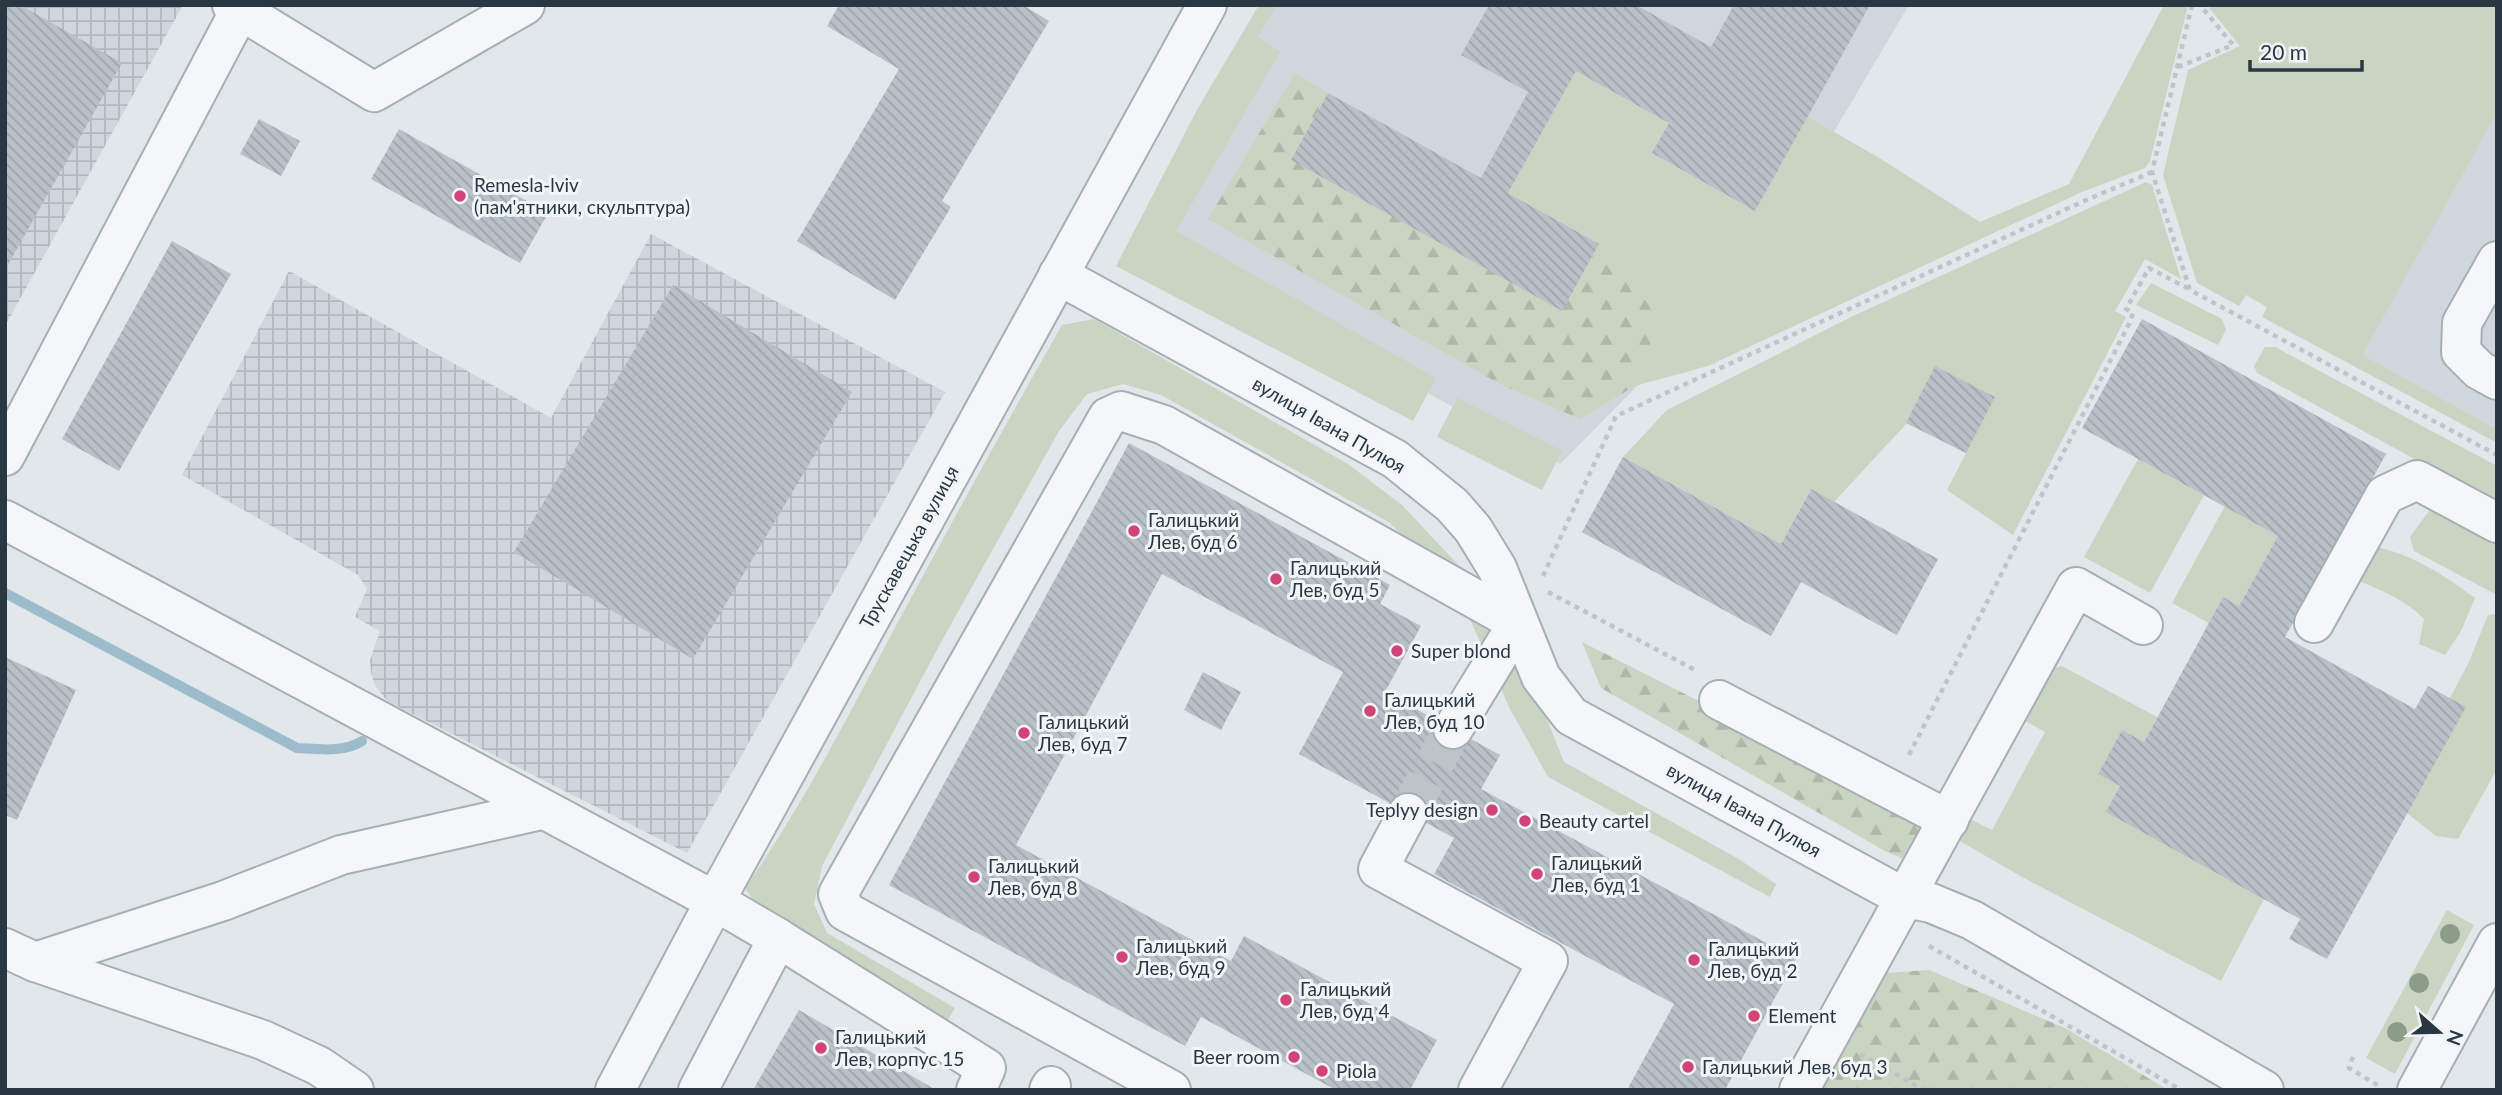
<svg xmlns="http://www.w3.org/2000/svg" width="2502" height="1095" viewBox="0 0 2502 1095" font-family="Lato,sans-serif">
  <defs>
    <pattern id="industrial-grid" width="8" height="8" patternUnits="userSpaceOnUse" patternTransform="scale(1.75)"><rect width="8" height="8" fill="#cfd6dc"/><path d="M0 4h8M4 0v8" fill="none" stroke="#b2b8be"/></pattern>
    <pattern id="forest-firs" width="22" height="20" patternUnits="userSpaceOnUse" patternTransform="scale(1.75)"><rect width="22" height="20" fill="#cad4c2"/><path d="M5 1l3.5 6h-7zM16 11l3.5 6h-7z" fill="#aeb7a8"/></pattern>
    <pattern id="building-back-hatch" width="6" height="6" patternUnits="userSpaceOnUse" patternTransform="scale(1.75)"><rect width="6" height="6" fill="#b8c1c7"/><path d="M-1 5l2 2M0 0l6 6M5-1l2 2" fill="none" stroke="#9ea6ac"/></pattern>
  </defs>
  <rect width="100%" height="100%" fill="#e1e7ea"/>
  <g fill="#cfd6dc">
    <polygon points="1261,5 1909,5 1752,270 1560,464 1132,235"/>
    <polygon points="2497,113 2497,429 2361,355"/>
  </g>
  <g fill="url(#industrial-grid)">
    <polygon points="5,5 183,5 5,326"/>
    <polygon points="651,234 945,392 687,853 387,701 375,685 371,673 370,660 380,631 355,617 367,589 358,575 182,475 289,271 551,418"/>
  </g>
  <g fill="#cad4c2">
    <polygon points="1259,5 1277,5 1258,37 1280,52 1176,231 1436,378 1413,421 1116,266 1198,108"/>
    <polygon points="2164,5 2188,5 2150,161 2145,168 2082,192 1708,366 1635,386 1660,317 1599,244 1508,193 1576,71 1669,123 1652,154 1755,211 1808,117 1881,159 1980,222 2069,184"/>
    <polygon points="2207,5 2497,5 2497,113 2362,355 2497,429 2497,443 2262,317 2267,307 2246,295 2239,306 2197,283 2163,175 2188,70 2240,46"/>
    <polygon points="2146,182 2152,185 2181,279 2145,259 2115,311 2126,317 2013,535 1947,490 1966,453 1907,423 1834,502 1810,490 1781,544 1623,457 1667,410 1853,316"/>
    <polygon points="2151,283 2222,319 2226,330 2218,345 2136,305"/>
    <path d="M1094,319L1348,464L1402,505L1477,585L1523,659L1564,762L1737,858L1776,884L1770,897L1548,777L1510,709L1460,597L1390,523L1161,395L1123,384L1087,394L1059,431L940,644L822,866L814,904L827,933L955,1008L947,1022L778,938L745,888C804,804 850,712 898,622C952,522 1006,423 1062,325Z"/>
    <polygon points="2265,347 2275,347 2497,466 2497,504 2257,373 2254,366"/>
    <polygon points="1457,398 1562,451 1542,490 1437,437"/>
    <polygon points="2138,459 2204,495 2150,593 2084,557"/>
    <polygon points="2225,506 2278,536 2239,606 2223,597 2209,623 2172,603"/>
    <polygon points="2432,507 2497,538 2497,595 2414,551 2410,537"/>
    <path d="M2370,546C2409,552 2444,575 2475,598L2461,631L2445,655L2419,644L2424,619C2405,600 2384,591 2359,581Z"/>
    <polygon points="2497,614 2497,769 2458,839 2436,836 2407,813 2465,707 2450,698 2469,662 2488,615"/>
    <polygon points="2062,666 2157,717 2144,742 2122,730 2099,773 2120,786 2264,899 2221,981 2024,878 1951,836 1970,819 1992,830 2045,732 2015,715 2038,672"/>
    <polygon points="2447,910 2474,925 2395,1074 2366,1058"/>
  </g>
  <g fill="url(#forest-firs)">
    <polygon points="1295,73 1328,93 1291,160 1562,310 1599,244 1660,318 1635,386 1580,419 1500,384 1208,219"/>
    <polygon points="1582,642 1915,810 1927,829 1912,853 1903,859 1885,851 1601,688"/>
    <polygon points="1929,970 2067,1029 2168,1090 1806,1090 1830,1047 1886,973"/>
  </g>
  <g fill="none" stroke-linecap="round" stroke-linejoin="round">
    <path stroke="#9cbccb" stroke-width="10" d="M5,593L297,748C318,749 344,753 362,741"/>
  </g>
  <g fill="url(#building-back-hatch)">
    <polygon points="5,5 20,5 122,63 5,270"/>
    <polygon points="839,5 1023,5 1049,21 942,201 951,207 895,300 797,241 899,69 827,26"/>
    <polygon points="1489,5 1636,5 1711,47 1734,5 1870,5 1755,211 1652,153 1669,123 1576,71 1508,193 1599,244 1562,311 1291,160 1328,93 1481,178 1528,92 1461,55"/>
    <polygon points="259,119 300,141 281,176 240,154"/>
    <polygon points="399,129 548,213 520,263 371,179"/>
    <polygon points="172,241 231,274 119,471 62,439"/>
    <polygon points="673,285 852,392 693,659 514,552"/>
    <polygon points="2142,319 2386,454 2285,637 2415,709 2428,686 2466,707 2327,959 2289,939 2300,919 2106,812 2120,786 2098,774 2122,730 2144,742 2223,597 2239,606 2278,536 2082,428"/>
    <polygon points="1935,366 1995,397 1966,453 1906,423"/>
    <polygon points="1129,443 1390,585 1380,604 1421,626 1385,692 1500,755 1481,789 1796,959 1725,1090 1627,1090 1674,1004 1434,874 1454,838 1299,754 1343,672 1162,574 1016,845 1231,961 1244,936 1437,1040 1410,1090 1336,1090 1201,1017 1185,1046 889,885"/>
    <polygon points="1623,457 1781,544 1811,489 1938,559 1897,635 1801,582 1771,636 1582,532"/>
    <polygon points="5,657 76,690 17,820 5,815"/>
    <polygon points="1203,672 1241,692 1221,730 1184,710"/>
    <polygon points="799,1010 936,1090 753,1090"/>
  </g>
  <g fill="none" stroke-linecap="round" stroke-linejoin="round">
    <polyline stroke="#bcc4c8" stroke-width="38" stroke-dasharray="38 19" stroke-linecap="butt" points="1408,813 1453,729"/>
    <g stroke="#a6afb4" stroke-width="42">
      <g id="minor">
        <polyline points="232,5 374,92 525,5"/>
        <polyline points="2497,261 2462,323 2461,352 2479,370 2497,380"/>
        <polyline points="1058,275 1395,459 1452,505 1473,529 1497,568 1541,677 1571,716 1905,898 1931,903 1972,920 2264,1090"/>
        <polyline points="5,456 240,10"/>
        <polyline points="5,520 715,901 778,938"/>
        <polyline points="2314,623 2385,495 2417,480 2497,523"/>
        <polyline points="1719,700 1949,820"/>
        <polyline points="1408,813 1378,869 1548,961 1478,1090"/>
        <polyline points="5,948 35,962 223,901 341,855 541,810"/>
        <polyline points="35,962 263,1040 319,1066 354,1090"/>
        <polyline points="615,1090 715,901 1207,5"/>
        <polyline points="698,1090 778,938 986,1068 976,1090"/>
        <polyline points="1049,1090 1051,1086"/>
        <polyline points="1171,1090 845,911 838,894 1108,417 1121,411 1164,425 1518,623 1453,729"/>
        <polyline points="1799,1090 2076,587 2143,625"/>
        <polyline points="2417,1090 2497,943"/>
      </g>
    </g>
    <g stroke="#bfc4c9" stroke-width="4.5" stroke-dasharray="5 5" stroke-linecap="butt">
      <polyline points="2192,5 2152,172 2190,290 2497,455"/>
      <polyline points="2178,67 2233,45 2200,5"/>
      <polyline points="1543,576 1616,416 2084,201 2152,172"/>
      <polyline points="1548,592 1695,670"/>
      <polyline points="1909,755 2130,322 2133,313 2126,309 2149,268 2189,289"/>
      <polyline points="1929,946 2181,1090"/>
      <polyline points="1860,1054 1924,1090"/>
      <polyline points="2353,1057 2349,1068 2379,1086"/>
    </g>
    <use href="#minor" stroke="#f4f6f8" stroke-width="38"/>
  </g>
  <g fill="#8c9c87">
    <circle cx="2450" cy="934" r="10"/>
    <circle cx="2419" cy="983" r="10"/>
    <circle cx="2397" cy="1032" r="10"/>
  </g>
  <g fill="#d14576" stroke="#f1f5f7" stroke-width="2.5">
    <circle cx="460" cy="196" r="7"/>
    <circle cx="1134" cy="531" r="7"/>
    <circle cx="1276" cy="579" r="7"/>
    <circle cx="1397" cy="651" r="7"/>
    <circle cx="1370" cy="711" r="7"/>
    <circle cx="1024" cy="733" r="7"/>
    <circle cx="1492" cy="810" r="7"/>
    <circle cx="1525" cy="821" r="7"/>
    <circle cx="1537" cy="874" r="7"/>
    <circle cx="974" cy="877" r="7"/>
    <circle cx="1122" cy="957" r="7"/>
    <circle cx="1694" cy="960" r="7"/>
    <circle cx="1286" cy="1000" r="7"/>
    <circle cx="1754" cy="1016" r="7"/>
    <circle cx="821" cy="1048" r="7"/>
    <circle cx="1294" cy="1057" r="7"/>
    <circle cx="1688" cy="1067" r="7"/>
    <circle cx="1322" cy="1071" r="7"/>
  </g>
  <g text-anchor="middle" stroke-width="6" stroke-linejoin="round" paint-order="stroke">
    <g font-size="19" fill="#293742" stroke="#f1f5f7" text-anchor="start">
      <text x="474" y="192">Remesla-lviv<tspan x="474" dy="22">(пам'ятники, скульптура)</tspan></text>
      <text x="1148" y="527">Галицький<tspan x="1148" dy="22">Лев, буд 6</tspan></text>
      <text x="1290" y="575">Галицький<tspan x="1290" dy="22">Лев, буд 5</tspan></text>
      <text x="1411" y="658">Super blond</text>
      <text x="1384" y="707">Галицький<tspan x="1384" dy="22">Лев, буд 10</tspan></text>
      <text x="1038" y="729">Галицький<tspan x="1038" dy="22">Лев, буд 7</tspan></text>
      <text x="1478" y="817" text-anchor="end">Teplyy design</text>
      <text x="1539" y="828">Beauty cartel</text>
      <text x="1551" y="870">Галицький<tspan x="1551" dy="22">Лев, буд 1</tspan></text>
      <text x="988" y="873">Галицький<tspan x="988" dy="22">Лев, буд 8</tspan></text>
      <text x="1136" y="953">Галицький<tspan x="1136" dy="22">Лев, буд 9</tspan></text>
      <text x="1708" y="956">Галицький<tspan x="1708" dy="22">Лев, буд 2</tspan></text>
      <text x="1300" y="996">Галицький<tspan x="1300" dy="22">Лев, буд 4</tspan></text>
      <text x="1768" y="1023">Element</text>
      <text x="835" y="1044">Галицький<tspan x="835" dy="22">Лев, корпус 15</tspan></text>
      <text x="1280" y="1064" text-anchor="end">Beer room</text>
      <text x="1702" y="1074">Галицький Лев, буд 3</text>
      <text x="1336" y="1078">Piola</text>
    </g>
    <g font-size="19" fill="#293742" stroke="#f1f5f7">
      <text transform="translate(1329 425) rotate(30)" y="7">вулиця Івана Пулюя</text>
      <text transform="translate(909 547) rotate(-61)" y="7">Трускавецька вулиця</text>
      <text transform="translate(1744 810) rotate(29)" y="7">вулиця Івана Пулюя</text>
    </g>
  </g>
  <rect width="2502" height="1095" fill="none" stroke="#293742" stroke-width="14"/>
  <g transform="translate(2439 1032) rotate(110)" stroke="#f1f5f7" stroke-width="5" paint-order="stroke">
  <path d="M0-5L12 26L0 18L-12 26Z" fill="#293742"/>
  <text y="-10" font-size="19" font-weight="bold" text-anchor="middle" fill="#293742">N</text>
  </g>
  <path d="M2250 60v10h112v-10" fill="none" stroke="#293742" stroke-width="3.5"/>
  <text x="2260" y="60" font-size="21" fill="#293742" stroke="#f1f5f7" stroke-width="5" paint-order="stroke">20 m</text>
</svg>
